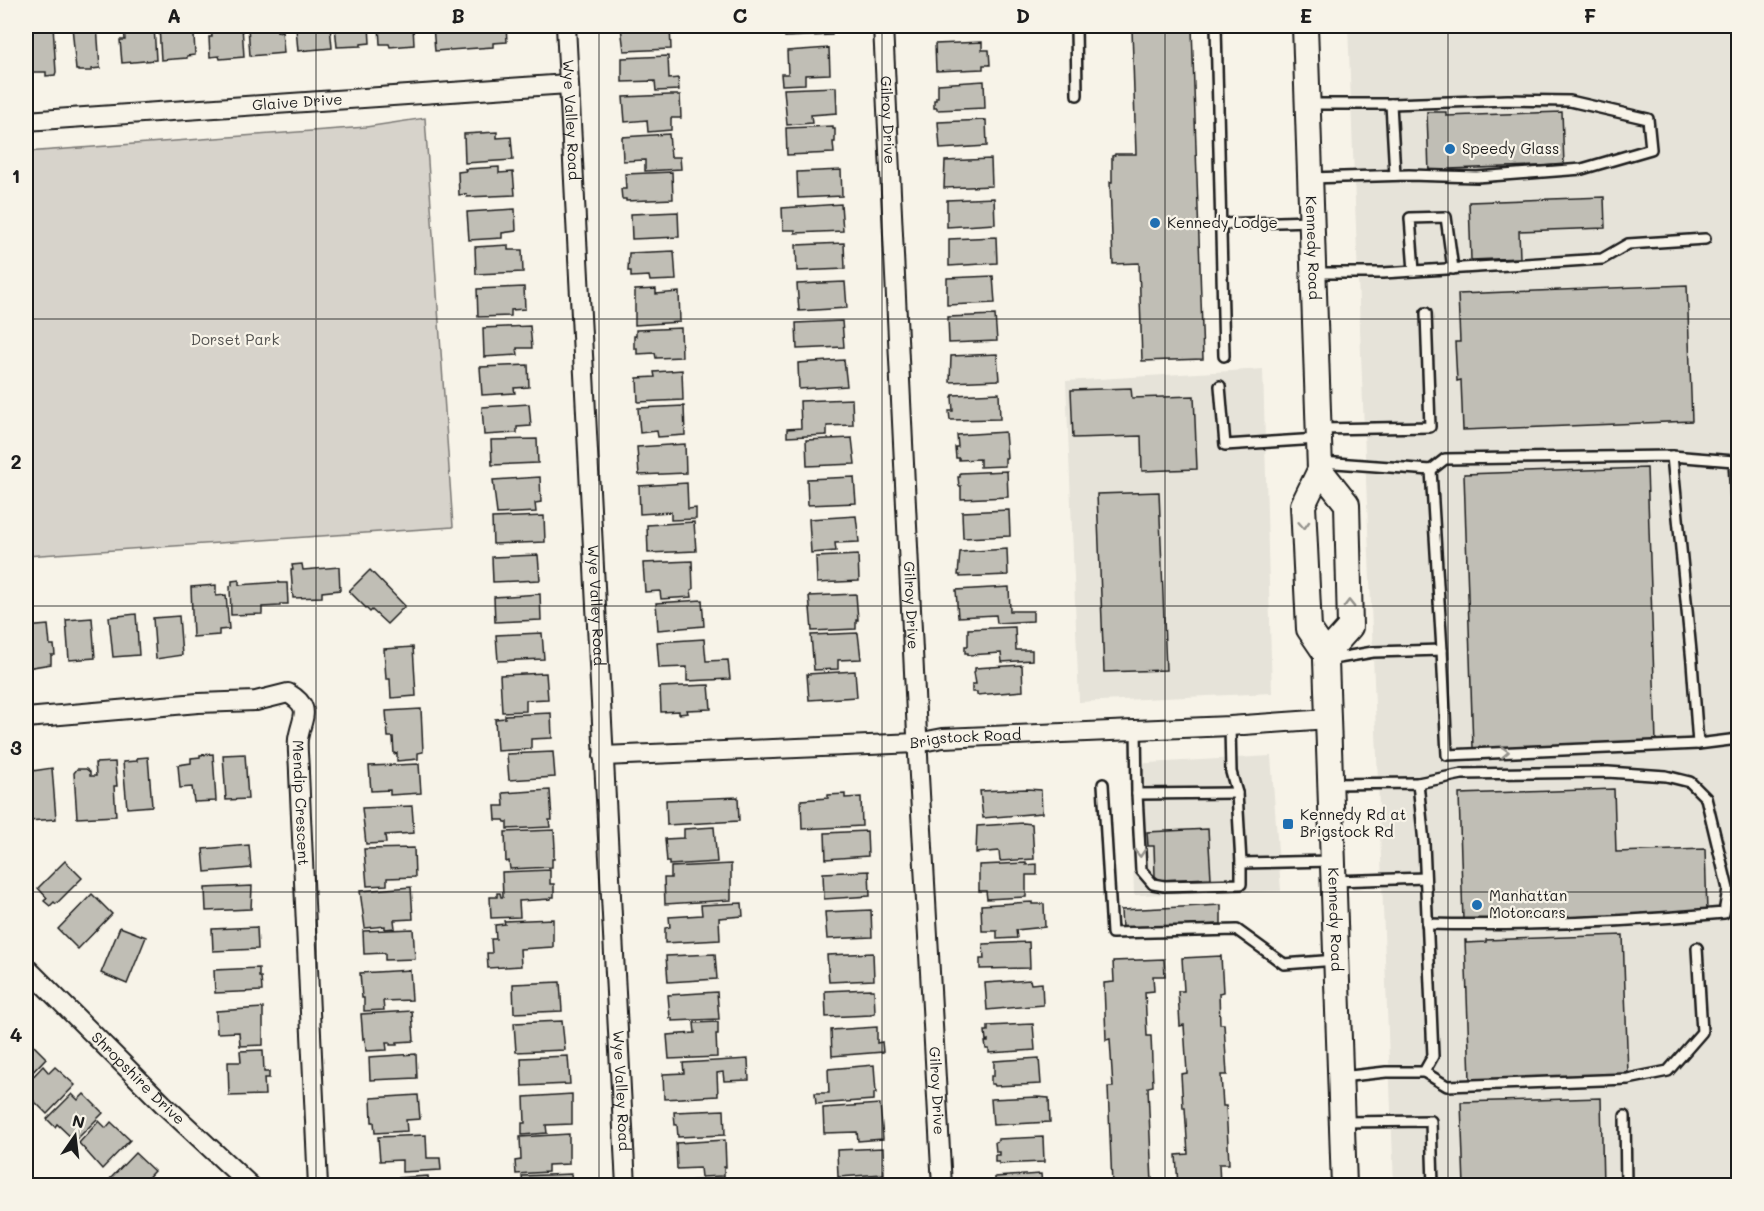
<svg xmlns="http://www.w3.org/2000/svg" width="1764" height="1211" viewBox="0 0 1764 1211" font-family="Mali,sans-serif">
  <rect width="100%" height="100%" fill="#f7f3e8"/>
  <filter id="ink" filterUnits="userSpaceOnUse"><feTurbulence type="fractalNoise" baseFrequency=".0167" numOctaves="2"/><feDisplacementMap in="SourceGraphic" scale="12" xChannelSelector="R" yChannelSelector="G"/><feConvolveMatrix kernelMatrix="1 2 1 2 8 2 1 2 1" color-interpolation-filters="sRGB"/></filter>
  <g filter="url(#ink)">
    <g fill="#e6e3d9">
      <polygon points="1348,26 1738,26 1738,1185 1394,1185"/>
      <polygon points="1263,369 1272,693 1079,702 1066,381"/>
      <polygon points="1271,756 1281,891 1134,895 1130,764"/>
    </g>
    <polygon fill="#d7d3cb" stroke="#7a7874" stroke-width="1.5" points="425,118 453,527 26,556 26,152 366,127"/>
    <g fill="#c0beb5" stroke="#1c1c1c" stroke-width="1.5">
      <polygon points="53,26 56,72 55,75 46,76 46,72 32,72 28,27"/>
      <polygon points="72,26 97,26 100,68 92,69 92,71 78,71 78,70 76,70"/>
      <polygon points="124,26 154,26 156,60 122,63 120,40 125,40"/>
      <polygon points="159,26 189,26 190,35 194,35 195,55 187,56 187,58 161,60"/>
      <polygon points="211,26 242,26 244,57 220,59 219,56 210,57 209,37 212,37"/>
      <polygon points="248,26 277,26 277,32 282,31 284,53 250,56"/>
      <polygon points="300,26 330,26 332,48 298,51 296,28 300,28"/>
      <polygon points="335,26 369,26 370,43 361,44 361,46 337,47"/>
      <polygon points="379,26 413,26 414,45 390,47 389,44 380,44"/>
      <polygon points="433,26 506,26 507,42 493,43 493,47 435,51"/>
      <polygon points="645,26 670,26 671,49 624,51 621,27"/>
      <polygon points="785,26 832,26 832,35 785,37"/>
      <polygon points="937,26 985,26 985,30 937,31"/>
      <polygon points="1192,27 1203,359 1142,361 1139,263 1113,264 1110,182 1112,182 1112,156 1115,155 1115,154 1136,154 1132,29"/>
      <polygon points="982,42 982,50 989,50 990,65 983,65 983,69 936,71 935,44"/>
      <polygon points="829,48 830,74 805,75 805,84 782,85 781,74 788,74 787,51"/>
      <polygon points="668,56 669,79 678,78 679,90 656,91 655,81 622,82 622,58"/>
      <polygon points="984,81 985,108 937,110 937,108 934,108 934,100 936,100 936,97 938,97 938,84"/>
      <polygon points="836,87 837,113 811,115 812,123 787,125 784,89"/>
      <polygon points="670,95 680,95 681,118 671,118 671,130 648,132 647,120 625,122 623,97"/>
      <polygon points="1427,112 1446,112 1446,116 1562,112 1564,165 1449,169 1449,173 1429,174"/>
      <polygon points="986,120 987,146 940,149 938,122"/>
      <polygon points="833,126 833,129 835,129 835,142 833,142 834,153 787,155 786,128"/>
      <polygon points="497,132 497,138 511,137 513,160 465,163 464,134"/>
      <polygon points="669,134 671,157 680,157 681,169 645,171 645,160 623,161 622,137"/>
      <polygon points="991,159 992,186 944,188 945,161"/>
      <polygon points="499,167 499,173 513,172 515,195 467,197 466,194 459,195 458,172 466,171 465,169"/>
      <polygon points="841,170 842,196 798,198 797,172"/>
      <polygon points="672,172 673,199 626,201 626,199 622,199 621,189 626,189 625,174"/>
      <polygon points="1604,197 1605,228 1519,231 1520,258 1471,260 1469,202"/>
      <polygon points="994,198 995,224 947,227 947,200"/>
      <polygon points="841,204 843,231 795,233 795,230 783,230 782,208"/>
      <polygon points="515,209 516,231 502,233 502,238 469,240 467,212"/>
      <polygon points="678,212 679,237 632,239 631,214"/>
      <polygon points="996,237 997,263 949,266 949,239"/>
      <polygon points="844,243 845,269 797,271 796,245"/>
      <polygon points="508,245 508,250 522,250 523,272 476,274 475,247"/>
      <polygon points="674,251 676,280 650,281 649,276 631,277 631,271 628,271 629,253"/>
      <polygon points="993,276 995,303 947,305 947,278"/>
      <polygon points="845,282 847,308 799,311 797,284"/>
      <polygon points="1687,285 1692,421 1463,430 1461,380 1457,381 1455,342 1460,342 1458,294"/>
      <polygon points="524,287 525,309 511,310 511,316 478,317 477,289"/>
      <polygon points="656,289 656,294 679,292 680,322 635,325 635,290"/>
      <polygon points="995,315 997,341 949,343 948,317"/>
      <polygon points="842,321 844,347 797,349 796,323"/>
      <polygon points="530,326 532,348 517,348 518,355 484,357 483,328"/>
      <polygon points="681,328 682,357 656,358 655,353 637,354 637,348 634,348 634,336 636,336 636,330"/>
      <polygon points="997,354 999,380 950,382 951,356"/>
      <polygon points="844,360 847,386 799,389 798,363"/>
      <polygon points="528,365 529,387 514,388 515,393 482,395 480,367"/>
      <polygon points="682,370 683,400 638,402 637,378 655,377 654,372"/>
      <polygon points="1131,388 1132,398 1194,396 1197,469 1142,471 1141,436 1073,438 1071,390"/>
      <polygon points="999,393 1000,419 950,420 949,411 953,411 952,397 953,395"/>
      <polygon points="852,399 853,425 827,426 827,435 787,437 787,429 801,428 800,401"/>
      <polygon points="529,404 531,426 517,427 517,433 484,435 482,407"/>
      <polygon points="684,406 685,435 658,437 657,431 640,433 638,408"/>
      <polygon points="1005,432 1007,458 1005,458 1005,466 980,467 980,459 959,460 959,458 956,458 955,447 958,447 957,435"/>
      <polygon points="852,438 855,464 807,466 806,440"/>
      <polygon points="537,439 538,463 492,465 491,440"/>
      <polygon points="685,444 686,473 639,475 637,447"/>
      <polygon points="1647,468 1656,742 1473,748 1464,474"/>
      <polygon points="1007,471 1008,497 961,499 961,486 959,486 958,477 960,477 960,473"/>
      <polygon points="540,477 541,502 535,503 536,512 497,514 493,480"/>
      <polygon points="854,477 856,503 808,505 807,479"/>
      <polygon points="687,483 688,509 696,508 696,519 671,520 671,512 640,514 639,486"/>
      <polygon points="1159,492 1166,670 1104,672 1097,494"/>
      <polygon points="1009,510 1010,536 963,538 962,512"/>
      <polygon points="544,516 545,542 493,544 492,518"/>
      <polygon points="856,516 859,542 835,543 836,551 811,553 809,519"/>
      <polygon points="694,522 696,551 648,553 647,525"/>
      <polygon points="1007,549 1008,575 960,577 960,575 958,575 960,552"/>
      <polygon points="538,555 540,580 493,582 492,557"/>
      <polygon points="858,555 859,581 817,583 816,557"/>
      <polygon points="692,561 693,589 691,590 692,597 661,599 660,591 645,592 643,563"/>
      <polygon points="302,564 303,570 339,567 340,590 322,592 322,597 293,598 291,570 293,570 292,565"/>
      <polygon points="370,570 405,606 387,624 372,610 370,612 349,591"/>
      <polygon points="239,580 239,585 279,582 279,583 287,583 288,604 280,604 280,606 262,607 262,614 231,615 230,586 232,585 232,581"/>
      <polygon points="216,585 216,596 226,595 229,629 219,630 219,635 193,637 191,587"/>
      <polygon points="1009,587 1010,611 1033,611 1033,621 997,623 996,615 958,617 956,590"/>
      <polygon points="540,594 541,620 495,622 494,597"/>
      <polygon points="856,594 858,620 856,620 856,629 812,631 809,596"/>
      <polygon points="702,600 704,626 658,630 656,603"/>
      <polygon points="136,614 139,655 113,657 109,617"/>
      <polygon points="179,616 182,655 156,659 153,618"/>
      <polygon points="92,618 95,658 69,660 66,620"/>
      <polygon points="48,625 50,645 54,645 55,655 51,655 51,664 26,668 26,627"/>
      <polygon points="1015,627 1016,650 1032,650 1032,660 1002,662 1001,653 968,655 968,653 965,653 965,646 968,646 968,629"/>
      <polygon points="542,633 544,659 498,661 496,635"/>
      <polygon points="858,633 861,659 838,660 838,669 814,670 811,635"/>
      <polygon points="704,639 706,661 728,660 730,679 687,681 687,667 659,668 657,642"/>
      <polygon points="413,647 416,696 391,698 390,679 386,679 384,649"/>
      <polygon points="1022,665 1023,691 977,695 977,692 972,692 972,684 976,684 974,672 975,671 975,668"/>
      <polygon points="855,671 857,697 809,700 807,674"/>
      <polygon points="546,673 548,699 526,700 526,711 502,712 500,675"/>
      <polygon points="709,685 711,709 687,710 688,713 679,714 679,711 661,712 660,687"/>
      <polygon points="421,709 423,752 418,753 418,759 397,761 397,753 394,754 393,737 388,737 386,711"/>
      <polygon points="551,713 552,738 531,739 531,749 497,751 495,719 505,718 505,715"/>
      <polygon points="553,752 555,777 509,780 507,754"/>
      <polygon points="213,754 216,801 194,802 192,787 180,788 178,765 191,763 191,758 200,757 200,755"/>
      <polygon points="245,754 248,799 226,800 223,755"/>
      <polygon points="148,757 152,806 127,808 123,762 137,761 137,758"/>
      <polygon points="115,762 117,786 114,786 116,816 77,818 74,773 77,769 86,769 90,772 90,776 96,776 95,763"/>
      <polygon points="419,764 421,793 390,795 390,790 371,791 369,766"/>
      <polygon points="52,768 56,819 28,821 26,772"/>
      <polygon points="1027,789 1041,790 1042,813 983,818 980,791"/>
      <polygon points="1614,789 1616,852 1705,849 1707,912 1463,921 1459,794"/>
      <polygon points="550,790 552,820 549,820 550,827 507,829 507,822 505,822 504,820 496,820 495,806 504,806 503,793"/>
      <polygon points="845,794 845,798 861,797 862,826 802,829 801,800 828,798 828,795"/>
      <polygon points="738,797 739,821 667,825 666,800"/>
      <polygon points="412,806 414,833 385,835 386,843 366,844 362,808"/>
      <polygon points="1023,823 1032,824 1034,859 1000,861 999,851 976,853 977,826"/>
      <polygon points="714,827 717,862 669,865 669,862 667,862 665,839 684,838 684,829"/>
      <polygon points="1208,829 1211,878 1160,880 1155,876 1154,846 1148,846 1147,832"/>
      <polygon points="554,830 555,848 554,848 554,859 552,859 552,867 510,869 509,861 506,862 505,832"/>
      <polygon points="867,831 868,856 826,859 825,833"/>
      <polygon points="249,845 251,868 205,872 203,849"/>
      <polygon points="414,848 415,877 387,878 387,885 367,886 364,849"/>
      <polygon points="65,861 82,878 56,904 54,902 50,906 44,901 47,898 38,888"/>
      <polygon points="1026,863 1026,865 1037,864 1037,875 1026,875 1026,897 987,899 986,891 979,891 979,865"/>
      <polygon points="731,864 731,900 665,904 664,878 671,878 671,867"/>
      <polygon points="550,870 550,884 554,884 554,897 551,897 551,899 519,901 520,917 491,918 490,897 497,897 497,893 500,893 501,897 503,897 502,872"/>
      <polygon points="869,871 870,896 824,899 823,873"/>
      <polygon points="252,886 251,909 206,911 205,888"/>
      <polygon points="411,887 413,919 394,920 395,928 385,929 385,926 365,928 360,891"/>
      <polygon points="92,894 112,914 78,949 58,929"/>
      <polygon points="1032,902 1032,904 1044,904 1045,927 1016,930 1017,938 997,939 997,931 982,931 981,905"/>
      <polygon points="742,903 743,916 719,918 720,940 665,943 665,928 670,927 669,917 702,915 701,905"/>
      <polygon points="1221,905 1221,924 1122,929 1121,910"/>
      <polygon points="871,910 872,937 827,939 825,912"/>
      <polygon points="553,919 553,947 520,949 521,966 488,968 487,953 492,953 491,939 496,939 495,925 505,924 504,921"/>
      <polygon points="120,927 146,937 127,984 101,973"/>
      <polygon points="257,927 258,949 213,951 212,929"/>
      <polygon points="413,929 415,959 385,960 385,953 364,954 363,931"/>
      <polygon points="1623,935 1628,1074 1470,1080 1465,940 1466,940 1466,943 1486,942 1486,940"/>
      <polygon points="1029,942 1030,968 980,969 980,959 984,959 983,944"/>
      <polygon points="873,953 874,980 829,982 827,955"/>
      <polygon points="715,954 717,979 668,982 666,956"/>
      <polygon points="1221,956 1223,992 1219,993 1220,1024 1224,1024 1227,1075 1221,1075 1223,1106 1226,1106 1229,1164 1219,1164 1220,1186 1178,1186 1176,1155 1188,1154 1185,1108 1183,1108 1181,1074 1187,1073 1184,1025 1180,1026 1178,991 1184,991 1182,958"/>
      <polygon points="1164,959 1165,976 1153,976 1154,991 1145,992 1147,1036 1151,1036 1153,1086 1148,1087 1152,1184 1108,1186 1112,1185 1108,1087 1113,1087 1110,1039 1106,1040 1104,983 1114,982 1113,961"/>
      <polygon points="259,968 259,977 261,977 262,991 215,993 214,970"/>
      <polygon points="410,970 412,1000 383,1001 384,1010 364,1011 364,998 362,998 360,973"/>
      <polygon points="1030,980 1031,984 1042,983 1043,1005 987,1010 985,983"/>
      <polygon points="560,982 562,1011 514,1013 513,984"/>
      <polygon points="870,989 870,990 874,990 875,1013 871,1014 871,1015 826,1017 825,991"/>
      <polygon points="717,992 719,1019 672,1021 672,1018 670,1018 668,995"/>
      <polygon points="263,1008 263,1045 240,1046 239,1032 217,1033 216,1011"/>
      <polygon points="412,1011 414,1041 397,1042 397,1045 390,1045 390,1042 386,1042 387,1050 366,1051 365,1038 363,1039 361,1014"/>
      <polygon points="562,1021 565,1050 516,1052 514,1023"/>
      <polygon points="718,1022 718,1034 716,1034 717,1057 669,1059 667,1035 695,1033 694,1023"/>
      <polygon points="1033,1024 1035,1050 989,1053 989,1049 986,1049 985,1042 988,1042 988,1040 986,1041 985,1031 988,1031 988,1026"/>
      <polygon points="877,1027 877,1043 882,1042 883,1052 832,1056 831,1030"/>
      <polygon points="28,1040 46,1058 26,1079 26,1043"/>
      <polygon points="263,1050 264,1072 269,1072 269,1078 264,1078 265,1095 229,1096 228,1062 241,1062 240,1051"/>
      <polygon points="416,1054 417,1078 370,1080 369,1057"/>
      <polygon points="568,1056 570,1084 522,1086 521,1058"/>
      <polygon points="1039,1058 1041,1084 995,1086 994,1084 991,1084 991,1076 994,1076 994,1061"/>
      <polygon points="748,1059 749,1080 724,1081 723,1072 717,1073 718,1096 664,1099 663,1074 684,1073 683,1063"/>
      <polygon points="874,1065 876,1093 874,1093 874,1100 816,1104 815,1093 829,1093 828,1069"/>
      <polygon points="43,1066 49,1073 55,1067 75,1085 47,1114 26,1093 26,1084"/>
      <polygon points="72,1094 78,1100 84,1094 103,1113 75,1141 57,1124 55,1127 47,1119"/>
      <polygon points="572,1094 572,1124 546,1125 547,1133 522,1135 522,1123 525,1123 524,1097"/>
      <polygon points="418,1095 420,1119 406,1120 407,1131 375,1133 374,1122 372,1122 371,1098"/>
      <polygon points="1037,1097 1049,1098 1050,1122 993,1125 991,1099"/>
      <polygon points="1601,1098 1603,1186 1464,1186 1461,1102"/>
      <polygon points="880,1104 883,1139 858,1141 857,1132 824,1133 823,1108"/>
      <polygon points="724,1110 725,1135 678,1137 677,1125 675,1125 674,1112"/>
      <polygon points="99,1121 106,1128 111,1122 130,1140 102,1169 79,1143"/>
      <polygon points="569,1134 569,1164 548,1165 548,1172 516,1174 515,1161 521,1160 520,1137"/>
      <polygon points="426,1135 427,1158 440,1158 441,1170 402,1172 402,1160 380,1161 378,1137"/>
      <polygon points="1043,1137 1044,1162 999,1164 999,1162 995,1162 995,1155 999,1155 999,1152 996,1152 995,1142 998,1141 998,1139"/>
      <polygon points="725,1140 726,1167 724,1167 724,1176 701,1177 700,1168 677,1169 676,1143"/>
      <polygon points="883,1148 884,1174 838,1177 837,1150"/>
      <polygon points="135,1153 154,1171 140,1186 112,1186 108,1181"/>
      <polygon points="571,1174 572,1186 523,1186 522,1176"/>
      <polygon points="1041,1174 1042,1186 995,1186 995,1177"/>
      <polygon points="428,1176 429,1186 380,1186 380,1179"/>
      <polygon points="732,1179 732,1186 685,1186 684,1181"/>
    </g>
    <g fill="none" stroke-linecap="round" stroke-linejoin="round">
      <g stroke="#1c1c1c" stroke-width="14">
        <g id="service">
          <polyline points="1076,26 1077,95"/>
          <polyline points="1216,26 1224,356"/>
          <polyline points="1308,104 1391,104 1508,100 1570,101 1648,119 1651,149 1582,169 1477,177 1409,175 1310,178"/>
          <polyline points="1391,104 1395,175"/>
          <polyline points="1221,224 1311,221"/>
          <polyline points="1414,271 1410,218 1446,217 1453,269"/>
          <polyline points="1316,273 1383,273 1602,259 1628,244 1705,239"/>
          <polyline points="1220,386 1225,445 1318,439"/>
          <polyline points="1321,429 1430,427 1426,313"/>
          <polyline points="1672,456 1734,461 1738,535"/>
          <polyline points="1322,462 1431,470 1442,650 1373,652 1327,660"/>
          <polyline points="1431,470 1445,459 1672,456 1692,662 1698,744"/>
          <polyline points="1442,650 1447,755 1698,744 1738,739"/>
          <polyline points="1136,729 1137,794 1141,870 1153,884 1164,886 1241,884 1241,863 1237,793 1231,772 1230,726"/>
          <path d="M1418,783L1462,774L1608,772L1666,776L1690,782L1706,798L1728,889L1724,913C1626,922 1526,926 1427,924"/>
          <polyline points="1103,784 1112,933 1237,930 1284,964 1336,960"/>
          <polyline points="1330,784 1418,783 1424,843 1433,1056 1424,1072 1386,1072 1341,1077"/>
          <polyline points="1137,794 1237,793"/>
          <polyline points="1241,863 1332,861"/>
          <polyline points="1334,881 1425,878"/>
          <polyline points="1424,1072 1447,1086 1628,1079 1668,1071 1702,1032 1697,948"/>
          <polyline points="1625,1116 1626,1186"/>
          <polyline points="1342,1122 1431,1121 1433,1186"/>
        </g>
      </g>
      <g stroke="#1c1c1c" stroke-width="22">
        <g id="minor">
          <path id="s1" d="M566,26L626,1186"/>
          <path id="s2" d="M883,26L919,776L942,1186"/>
          <path id="s3" d="M26,121L568,84"/>
          <path id="s4" d="M26,718L198,703L256,701L288,693C313,708 302,716 298,739C297,749 299,762 299,773L318,1186"/>
          <path id="s5" d="M603,756L917,743L943,738L1230,726L1328,719"/>
          <path id="s6" d="M26,967L163,1104L251,1186"/>
        </g>
      </g>
      <g stroke="#1c1c1c" stroke-width="28">
        <g id="secondary">
          <path id="s7" d="M1305,26L1320,470L1303,505L1309,629L1326,654V660L1344,1186"/>
          <polyline points="1320,470 1347,504 1350,627 1326,654"/>
        </g>
      </g>
      <use href="#service" stroke="#f7f3e8" stroke-width="9"/>
      <use href="#minor" stroke="#f7f3e8" stroke-width="18"/>
      <use href="#secondary" stroke="#f7f3e8" stroke-width="24"/>
    </g>
    <defs><path id="oneway-chevron" d="M-2-3.5L2.5 0L-2 3.5" fill="none" stroke-width="1.6" stroke-linecap="round" stroke-linejoin="round" transform="scale(1.5)"/></defs>
    <g stroke="#94928c">
      <use href="#oneway-chevron" transform="translate(1304 525) rotate(87)"/>
      <use href="#oneway-chevron" transform="translate(1349 604) rotate(-91)"/>
      <use href="#oneway-chevron" transform="translate(1505 752) rotate(-2)"/>
      <use href="#oneway-chevron" transform="translate(1140 853) rotate(86)"/>
    </g>
  </g>
  <path fill="none" stroke="#1c1c1c" stroke-width="1.5" stroke-opacity="0.55" d="M316,26V1186M599,26V1186M882,26V1186M1165,26V1186M1448,26V1186M26,319H1738M26,606H1738M26,892H1738"/>
  <g fill="#1f6fb2" stroke="#f7f3e8" stroke-width="2">
    <circle cx="1450" cy="149" r="6"/>
    <circle cx="1155" cy="223" r="6"/>
    <rect x="1282" y="818" width="12" height="12" rx="3"/>
    <circle cx="1477" cy="905" r="6"/>
  </g>
  <g text-anchor="middle" stroke-width="4.5" stroke-linejoin="round" paint-order="stroke">
    <g font-size="15" fill="#1c1c1c" stroke="#f7f3e8">
      <text dy="5" stroke="none"><textPath href="#s3" startOffset="272">Glaive Drive</textPath></text>
      <text dy="5" stroke="none"><textPath href="#s1" startOffset="94">Wye Valley Road</textPath></text>
      <text dy="5" stroke="none"><textPath href="#s2" startOffset="94">Gilroy Drive</textPath></text>
      <text dy="5" stroke="none"><textPath href="#s7" startOffset="222">Kennedy Road</textPath></text>
      <text dy="5" stroke="none"><textPath href="#s1" startOffset="580">Wye Valley Road</textPath></text>
      <text dy="5" stroke="none"><textPath href="#s2" startOffset="580">Gilroy Drive</textPath></text>
      <text dy="5" stroke="none"><textPath href="#s5" startOffset="363">Brigstock Road</textPath></text>
      <text dy="5" stroke="none"><textPath href="#s4" startOffset="381">Mendip Crescent</textPath></text>
      <text dy="5" stroke="none"><textPath href="#s7" startOffset="903">Kennedy Road</textPath></text>
      <text dy="5" stroke="none"><textPath href="#s6" startOffset="158">Shropshire Drive</textPath></text>
      <text dy="5" stroke="none"><textPath href="#s1" startOffset="1066">Wye Valley Road</textPath></text>
      <text dy="5" stroke="none"><textPath href="#s2" startOffset="1066">Gilroy Drive</textPath></text>
    </g>
    <g font-size="15" fill="#1c1c1c" stroke="#f7f3e8" text-anchor="start">
      <text x="1462" y="154">Speedy Glass</text>
      <text x="1167" y="228">Kennedy Lodge</text>
      <text x="1300" y="820">Kennedy Rd at<tspan x="1300" dy="17">Brigstock Rd</tspan></text>
      <text x="1489" y="901">Manhattan<tspan x="1489" dy="17">Motorcars</tspan></text>
    </g>
    <g font-size="15" fill="#545351" stroke="#f7f3e8">
      <text x="235" y="345">Dorset Park</text>
    </g>
  </g>
  <rect width="1764" height="1211" fill="none" stroke="#f7f3e8" stroke-width="66"/>
  <g transform="translate(75 1136) rotate(14)" stroke="#f7f3e8" stroke-width="4.5" paint-order="stroke">
  <path d="M0-4.5L10 22L0 15L-10 22Z" fill="#1c1c1c"/>
  <text y="-9" font-size="16" font-weight="bold" text-anchor="middle" fill="#1c1c1c">N</text>
  </g>
  <rect x="33" y="33" width="1698" height="1145" fill="none" stroke="#1c1c1c" stroke-width="2"/>
  <g font-size="20" text-anchor="middle" font-weight="bold" fill="#1c1c1c">
    <text x="174" y="23">A</text>
    <text x="458" y="23">B</text>
    <text x="740" y="23">C</text>
    <text x="1023" y="23">D</text>
    <text x="1306" y="23">E</text>
    <text x="1590" y="23">F</text>
    <text x="16" y="183">1</text>
    <text x="16" y="469">2</text>
    <text x="16" y="755">3</text>
    <text x="16" y="1042">4</text>
  </g>
</svg>
